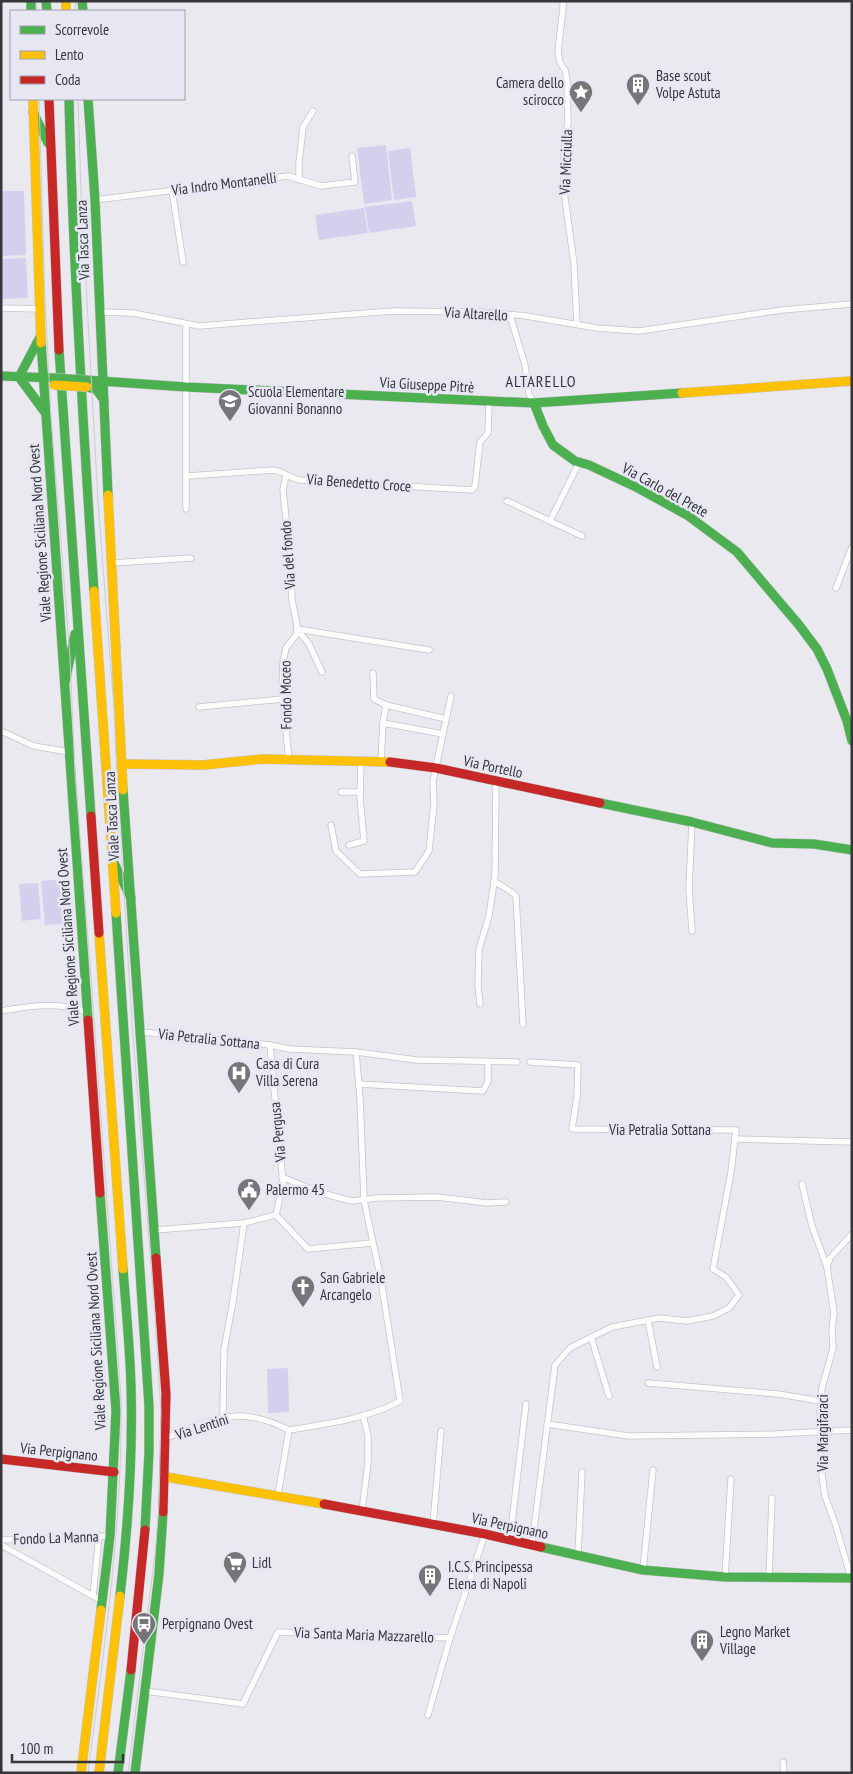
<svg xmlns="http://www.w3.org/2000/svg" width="853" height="1774" viewBox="0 0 853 1774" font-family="'PT Sans Narrow',sans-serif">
  <rect width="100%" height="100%" fill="#eae9f0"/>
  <g fill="#d3d0ee">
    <polygon points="386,145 392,200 364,204 357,148"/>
    <polygon points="410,148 416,197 394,200 388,151"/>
    <polygon points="24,191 26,255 1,256 1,191"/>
    <polygon points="412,201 416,226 369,233 365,207"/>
    <polygon points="364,208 368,233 319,240 315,215"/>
    <polygon points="26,258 28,298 1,299 1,259"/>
    <polygon points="65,879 68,923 45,925 41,881"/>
    <polygon points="38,883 41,919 22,921 19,884"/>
    <polygon points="288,1368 289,1412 268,1413 267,1369"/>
  </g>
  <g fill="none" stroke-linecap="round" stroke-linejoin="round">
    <g stroke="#c4c4c8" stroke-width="7">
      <g id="street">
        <polyline points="563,1 563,8 558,51 560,63 565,70 567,80 568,121 564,150 564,191 574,264 577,324"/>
        <polyline points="299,180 299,163 303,127 313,111"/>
        <polyline points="172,190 183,262"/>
        <polyline points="95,200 288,176 321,186 355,182 352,156"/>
        <polyline points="1,308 39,309"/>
        <polyline points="99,312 133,313 199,326 393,311 482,312 526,316 597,328 639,331 782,310 852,304"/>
        <polyline points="510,315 525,365 529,394 534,403"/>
        <polyline points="186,325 186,509"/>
        <polyline points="286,475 283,490 290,557 292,600 297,625 297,634 286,648 283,662 282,689 289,761"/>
        <path d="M187,476L274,470C284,472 289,478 300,480L472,490L475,486L480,442L488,433L489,402"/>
        <polyline points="507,501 582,536"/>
        <polyline points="550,521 580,461"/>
        <polyline points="112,563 191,558"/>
        <polyline points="836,588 852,547"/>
        <polyline points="297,629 429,650"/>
        <polyline points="297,629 309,644 322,672"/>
        <polyline points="373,673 374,699 386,705 383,723 381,761"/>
        <polyline points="386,705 446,719"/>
        <polyline points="199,707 283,699"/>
        <polyline points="383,723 443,734"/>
        <polyline points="1,731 34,746 69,752"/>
        <polyline points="341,792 360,792"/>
        <polyline points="692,822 689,889 692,931"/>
        <polyline points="331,825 336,851 360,874 415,872 429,851 434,803 433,781 451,696"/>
        <polyline points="349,845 364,841 360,798 361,762"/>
        <path d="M494,881C502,887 509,889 516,896L523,1024"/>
        <polyline points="480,1004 478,986 479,949 489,916 495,875 496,782"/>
        <path d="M1,1011C30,1006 59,1001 87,1012"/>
        <polyline points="141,1032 270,1045 290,1049 356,1052 417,1060 517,1062"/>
        <polyline points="530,1062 578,1065 577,1097 572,1129 736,1130 731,1172 713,1269 726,1277 739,1295 729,1308 713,1316 687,1321 659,1318 612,1327 570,1348 555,1365 532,1544"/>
        <polyline points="359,1084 483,1091 488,1082 488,1062"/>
        <polyline points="735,1139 852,1142"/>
        <polyline points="282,1177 321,1193 352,1201 377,1198 437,1197 487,1203 506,1202"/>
        <polyline points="802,1184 812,1226 827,1267"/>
        <polyline points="276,1215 308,1249 372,1243"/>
        <polyline points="155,1230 244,1223 276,1215 283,1183 270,1045"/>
        <polyline points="648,1320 657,1367"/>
        <polyline points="591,1337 609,1396"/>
        <polyline points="648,1383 778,1394 821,1401"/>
        <polyline points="223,1418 224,1350 233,1301 244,1223"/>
        <polyline points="547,1424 629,1436 775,1434 852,1430"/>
        <path d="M289,1430C326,1424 367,1419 400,1401L381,1280L364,1200L360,1098L356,1052"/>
        <path d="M166,1438C215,1419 238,1404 289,1430L278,1495"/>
        <polyline points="362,1511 368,1463 368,1436 363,1415"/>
        <polyline points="433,1525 441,1431"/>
        <polyline points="510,1539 526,1404"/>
        <polyline points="1,1540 110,1536"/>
        <polyline points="1,1545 102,1601"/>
        <polyline points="578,1555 582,1472"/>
        <polyline points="643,1570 653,1470"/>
        <polyline points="725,1577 731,1479"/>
        <polyline points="851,1578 835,1523 825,1496 822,1475 820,1412 822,1388 833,1348 832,1329 834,1313 827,1267 830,1258 852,1234"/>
        <polyline points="769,1579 772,1498"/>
        <polyline points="93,1596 99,1536"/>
        <polyline points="145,1691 243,1704 278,1632 450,1638"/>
        <polyline points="428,1715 450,1638 485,1534"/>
        <polyline points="783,1762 784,1773"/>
      </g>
    </g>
    <g stroke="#c4c4c8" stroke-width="10">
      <g id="fast">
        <polyline points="31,1 31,11"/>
        <polyline points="46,1 47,11"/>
        <polyline points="82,1 83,11"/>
        <path d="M69,99C73,263 83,427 94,591"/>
        <polyline points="88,99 95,200 108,495"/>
        <polyline points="33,112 48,143"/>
        <polyline points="41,343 88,1020"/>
        <polyline points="59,350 91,816"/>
        <polyline points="1,376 54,378"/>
        <polyline points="19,377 40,337"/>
        <polyline points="19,377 44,411"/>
        <polyline points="86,380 186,387 534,403 682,393"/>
        <polyline points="87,387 96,389 104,400"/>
        <polyline points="534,403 543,426 553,445 575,461 589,465 638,488 687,515 737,552 799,625 817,649 827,669 847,721 852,741"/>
        <polyline points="65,682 75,634"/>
        <polyline points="123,790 156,1258"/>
        <polyline points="600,803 692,822 772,843 814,844 852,850"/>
        <polyline points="114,863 131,898"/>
        <polyline points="116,913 149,1406 149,1452 145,1530"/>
        <polyline points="100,1193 116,1411 110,1536 101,1610"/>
        <polyline points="541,1547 643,1570 725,1577 852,1578"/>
        <path d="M120,1596C128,1527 133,1457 131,1387C130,1348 126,1308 123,1269"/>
        <polyline points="118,1773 131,1670"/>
        <polyline points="135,1773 159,1574 163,1512"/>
      </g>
    </g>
    <g stroke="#c4c4c8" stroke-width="10">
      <g id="slow">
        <polyline points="66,1 66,11"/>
        <polyline points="33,99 41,343"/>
        <polyline points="682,393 852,381"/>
        <polyline points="108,495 123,790"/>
        <polyline points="94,591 116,913"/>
        <polyline points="123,764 203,765 262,759 390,762"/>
        <polyline points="99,933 123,1269"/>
        <polyline points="166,1477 324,1504"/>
        <polyline points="81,1773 101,1610"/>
        <polyline points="99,1773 120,1596"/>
      </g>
    </g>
    <g stroke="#c4c4c8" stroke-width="10">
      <g id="jam">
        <polyline points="49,99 59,350"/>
        <polyline points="390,762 436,768 600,803"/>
        <polyline points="91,816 99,933"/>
        <polyline points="88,1020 100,1193"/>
        <polyline points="156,1258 166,1394 163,1512"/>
        <polyline points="1,1459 114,1472"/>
        <polyline points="324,1504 485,1534 541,1547"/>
        <polyline points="131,1670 145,1530"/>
      </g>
    </g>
    <use href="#street" stroke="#fcfcfd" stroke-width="5.5"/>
    <use href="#fast" stroke="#4caf50" stroke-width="9"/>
    <use href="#slow" stroke="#ffc107" stroke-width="9"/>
    <use href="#jam" stroke="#c62828" stroke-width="9"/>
    <g stroke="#cdcdcf" stroke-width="1">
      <polyline points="37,1 37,11"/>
      <polyline points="75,1 76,11"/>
      <path d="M39,99L45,300L51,416L70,657L75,774L91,977L121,1397C123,1523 104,1648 88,1773"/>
      <polyline points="78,99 81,193 98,501 114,709 117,783 132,1022 155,1316 161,1412 159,1505 155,1554 128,1773"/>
    </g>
    <g stroke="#c4c4c8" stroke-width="10" stroke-linecap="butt">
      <polyline id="fast-bridge" points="54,378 86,380"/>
    </g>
    <g stroke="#c4c4c8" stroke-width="10" stroke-linecap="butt">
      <polyline id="slow-bridge" points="54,385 87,387"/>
    </g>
    <use href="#fast-bridge" stroke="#4caf50" stroke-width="9"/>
    <use href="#slow-bridge" stroke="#ffc107" stroke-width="9"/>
  </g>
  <defs>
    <g id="building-pin" transform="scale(1.25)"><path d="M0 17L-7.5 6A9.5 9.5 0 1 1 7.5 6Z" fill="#75757a" stroke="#e7e6f3"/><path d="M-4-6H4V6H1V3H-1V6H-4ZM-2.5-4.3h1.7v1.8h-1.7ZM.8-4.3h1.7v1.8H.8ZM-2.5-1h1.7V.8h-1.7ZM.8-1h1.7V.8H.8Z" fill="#fff"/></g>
    <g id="sight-pin" transform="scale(1.25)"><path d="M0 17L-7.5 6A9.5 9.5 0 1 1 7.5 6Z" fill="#75757a" stroke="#e7e6f3"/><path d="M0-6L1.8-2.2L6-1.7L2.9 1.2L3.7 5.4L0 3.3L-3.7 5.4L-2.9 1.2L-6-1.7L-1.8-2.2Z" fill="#fff"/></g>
    <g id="school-pin" transform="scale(1.25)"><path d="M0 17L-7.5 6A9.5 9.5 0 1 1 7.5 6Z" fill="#75757a" stroke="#e7e6f3"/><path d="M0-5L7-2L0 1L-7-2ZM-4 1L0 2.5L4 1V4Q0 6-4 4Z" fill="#fff"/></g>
    <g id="hospital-pin" transform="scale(1.25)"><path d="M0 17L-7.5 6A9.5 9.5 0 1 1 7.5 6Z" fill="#75757a" stroke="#e7e6f3"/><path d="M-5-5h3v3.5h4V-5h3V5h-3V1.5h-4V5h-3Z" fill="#fff"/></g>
    <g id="civic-pin" transform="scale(1.25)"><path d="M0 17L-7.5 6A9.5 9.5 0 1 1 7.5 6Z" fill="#75757a" stroke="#e7e6f3"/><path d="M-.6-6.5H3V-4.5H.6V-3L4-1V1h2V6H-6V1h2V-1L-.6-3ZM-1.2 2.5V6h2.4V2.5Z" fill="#fff"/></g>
    <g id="church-pin" transform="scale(1.25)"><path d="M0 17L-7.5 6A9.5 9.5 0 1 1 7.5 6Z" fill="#75757a" stroke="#e7e6f3"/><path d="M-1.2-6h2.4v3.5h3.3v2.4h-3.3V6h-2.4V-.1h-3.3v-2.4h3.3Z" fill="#fff"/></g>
    <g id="supermarket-pin" transform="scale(1.25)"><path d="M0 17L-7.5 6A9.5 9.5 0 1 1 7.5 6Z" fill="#75757a" stroke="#e7e6f3"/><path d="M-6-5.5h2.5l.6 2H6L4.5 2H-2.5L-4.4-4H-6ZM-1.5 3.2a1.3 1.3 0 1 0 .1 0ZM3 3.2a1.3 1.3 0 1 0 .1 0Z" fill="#fff"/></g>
    <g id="bus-pin" transform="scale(1.25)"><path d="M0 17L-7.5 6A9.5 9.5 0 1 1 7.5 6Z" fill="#75757a" stroke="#e7e6f3"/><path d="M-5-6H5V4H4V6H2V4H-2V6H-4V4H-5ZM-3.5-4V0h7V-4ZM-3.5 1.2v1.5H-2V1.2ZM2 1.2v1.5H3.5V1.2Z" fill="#fff"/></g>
  </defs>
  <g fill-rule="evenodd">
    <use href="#building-pin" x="638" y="85"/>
    <use href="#sight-pin" x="581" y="92"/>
    <use href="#school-pin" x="230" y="401"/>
    <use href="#hospital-pin" x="239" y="1073"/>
    <use href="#civic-pin" x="249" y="1190"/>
    <use href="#church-pin" x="303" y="1287"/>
    <use href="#supermarket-pin" x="235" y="1563"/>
    <use href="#building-pin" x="430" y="1576"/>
    <use href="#bus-pin" x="144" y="1624"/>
    <use href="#building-pin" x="702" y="1641"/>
  </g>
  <g text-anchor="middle" stroke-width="5" stroke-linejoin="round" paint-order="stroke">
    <g font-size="15" fill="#36363b" stroke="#e7e6f3" text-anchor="start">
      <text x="656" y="81">Base scout<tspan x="656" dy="17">Volpe Astuta</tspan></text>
      <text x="564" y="88" text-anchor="end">Camera dello<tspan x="564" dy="17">scirocco</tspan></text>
      <text x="248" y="397">Scuola Elementare<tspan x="248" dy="17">Giovanni Bonanno</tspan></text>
      <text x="256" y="1069">Casa di Cura<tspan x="256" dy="17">Villa Serena</tspan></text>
      <text x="266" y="1195">Palermo 45</text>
      <text x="320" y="1283">San Gabriele<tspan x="320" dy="17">Arcangelo</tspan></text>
      <text x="252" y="1568">Lidl</text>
      <text x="448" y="1572">I.C.S. Principessa<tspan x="448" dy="17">Elena di Napoli</tspan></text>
      <text x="162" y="1629">Perpignano Ovest</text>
      <text x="720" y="1637">Legno Market<tspan x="720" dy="17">Village</tspan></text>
    </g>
    <g font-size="15" fill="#36363b" stroke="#e7e6f3">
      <text transform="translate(566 162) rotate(-88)" y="5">Via Micciulla</text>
      <text transform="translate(224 184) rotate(-7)" y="5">Via Indro Montanelli</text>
      <text transform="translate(83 240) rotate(-92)" y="5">Via Tasca Lanza</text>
      <text transform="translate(476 314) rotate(3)" y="5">Via Altarello</text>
      <text transform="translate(427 385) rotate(3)" y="5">Via Giuseppe Pitrè</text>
      <text transform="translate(359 483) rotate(4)" y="5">Via Benedetto Croce</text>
      <text transform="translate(665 490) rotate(29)" y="5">Via Carlo del Prete</text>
      <text transform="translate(40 533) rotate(-94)" y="5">Viale Regione Siciliana Nord Ovest</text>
      <text transform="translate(288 555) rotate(-94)" y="5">Via del fondo</text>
      <text transform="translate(286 695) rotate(-91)" y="5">Fondo Moceo</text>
      <text transform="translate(493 767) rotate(12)" y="5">Via Portello</text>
      <text transform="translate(112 816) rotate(-93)" y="5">Viale Tasca Lanza</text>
      <text transform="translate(68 937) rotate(-94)" y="5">Viale Regione Siciliana Nord Ovest</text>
      <text transform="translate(209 1039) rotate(6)" y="5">Via Petralia Sottana</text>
      <text x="660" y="1135">Via Petralia Sottana</text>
      <text transform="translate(278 1132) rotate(-96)" y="5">Via Pergusa</text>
      <text transform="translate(96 1341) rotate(-93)" y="5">Viale Regione Siciliana Nord Ovest</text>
      <text transform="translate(202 1427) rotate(-18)" y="5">Via Lentini</text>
      <text transform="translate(823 1433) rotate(-90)" y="5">Via Margifaraci</text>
      <text transform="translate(59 1452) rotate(6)" y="5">Via Perpignano</text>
      <text transform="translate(510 1526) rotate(12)" y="5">Via Perpignano</text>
      <text transform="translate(56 1538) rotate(-2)" y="5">Fondo La Manna</text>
      <text transform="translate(364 1635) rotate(2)" y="5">Via Santa Maria Mazzarello</text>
    </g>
    <g font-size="16" letter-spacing="1" fill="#36363b" stroke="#e7e6f3">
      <text x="541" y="387">ALTARELLO</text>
    </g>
  </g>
  <rect width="853" height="1774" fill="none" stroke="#36363b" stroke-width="5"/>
  <rect x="10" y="10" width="175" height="90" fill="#e7e6f3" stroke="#a0a0a9"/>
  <rect x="20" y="26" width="25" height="8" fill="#4caf50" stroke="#a0a0a9"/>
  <text x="55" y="35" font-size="15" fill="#36363b">Scorrevole</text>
  <rect x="20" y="51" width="25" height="8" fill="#ffc107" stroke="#a0a0a9"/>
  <text x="55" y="60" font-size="15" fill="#36363b">Lento</text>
  <rect x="20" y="76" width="25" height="8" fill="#c62828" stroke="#a0a0a9"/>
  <text x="55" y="85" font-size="15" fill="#36363b">Coda</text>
  <path d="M12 1754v8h111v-8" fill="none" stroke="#36363b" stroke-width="2.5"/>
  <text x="20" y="1754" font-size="15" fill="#36363b" stroke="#e7e6f3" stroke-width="4" paint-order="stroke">100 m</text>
</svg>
